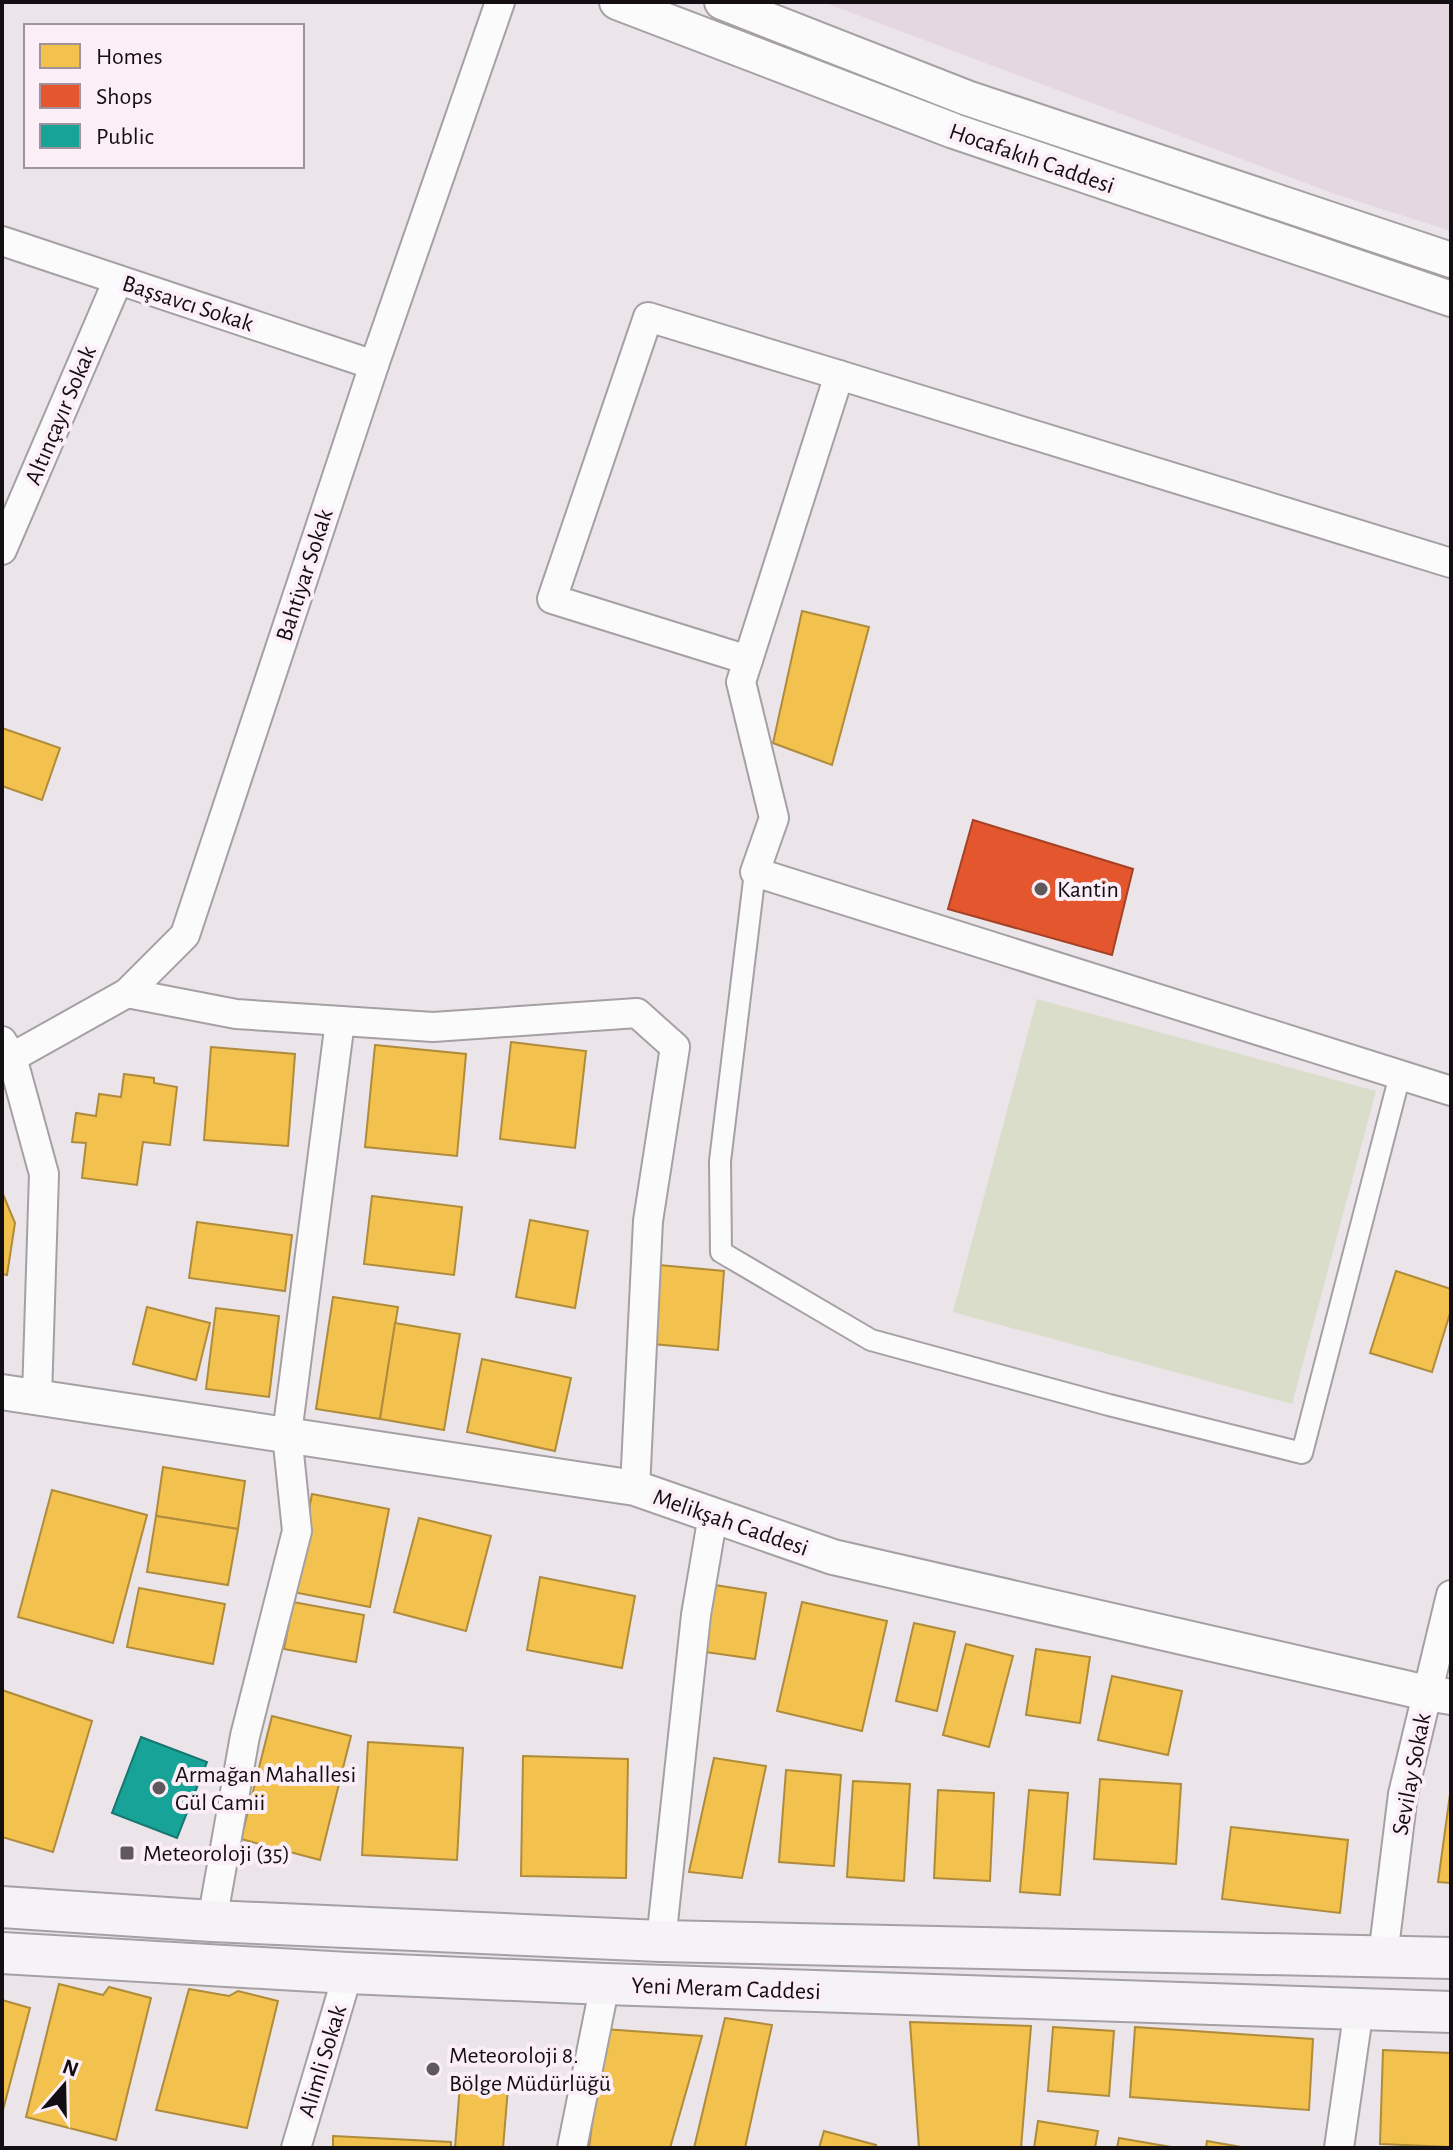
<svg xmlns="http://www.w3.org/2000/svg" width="1453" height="2150" viewBox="0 0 1453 2150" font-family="'Alegreya Sans',sans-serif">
  <rect width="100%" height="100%" fill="#ebe4e9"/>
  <polygon fill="#e5d7e1" points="823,2 1451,2 1451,231 1335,194"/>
  <polygon fill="#d9ddca" points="1037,999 1376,1091 1292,1404 953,1312"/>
  <g fill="#f2c14e" stroke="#af8b3c" stroke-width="2">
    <polygon points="802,611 869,627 832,765 773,743"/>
    <polygon points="2,728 60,748 42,800 2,786"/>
    <polygon points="511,1042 586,1051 575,1148 500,1139"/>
    <polygon points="375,1045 466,1054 457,1156 365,1147"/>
    <polygon points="211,1047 295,1054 288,1146 204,1140"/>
    <polygon points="124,1074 154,1078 154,1083 177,1087 170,1145 143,1142 137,1185 82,1178 86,1143 72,1142 76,1113 96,1116 99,1094 121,1097"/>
    <polygon points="2,1192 15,1223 7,1275 2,1274"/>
    <polygon points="372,1196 462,1207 454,1275 364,1264"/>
    <polygon points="530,1220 588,1231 575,1308 516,1297"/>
    <polygon points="197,1222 292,1235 285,1291 189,1278"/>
    <polygon points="659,1265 724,1271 718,1350 653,1344"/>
    <polygon points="1396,1271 1451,1289 1451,1310 1432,1372 1370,1353"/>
    <polygon points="333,1297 398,1307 380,1419 316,1409"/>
    <polygon points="147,1307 210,1323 196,1380 133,1364"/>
    <polygon points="216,1308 279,1316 269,1397 206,1389"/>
    <polygon points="395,1323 460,1334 444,1430 380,1419"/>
    <polygon points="482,1359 571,1378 555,1451 467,1432"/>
    <polygon points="163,1467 245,1481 238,1529 156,1516"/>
    <polygon points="52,1490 147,1515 113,1643 18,1617"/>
    <polygon points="312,1494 389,1509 370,1607 293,1592"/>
    <polygon points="156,1516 238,1529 228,1585 147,1572"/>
    <polygon points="419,1518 491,1536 466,1631 394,1612"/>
    <polygon points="540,1577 635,1596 622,1668 527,1650"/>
    <polygon points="715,1585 766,1593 755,1659 705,1652"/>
    <polygon points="139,1588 225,1604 213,1664 127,1647"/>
    <polygon points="293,1602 364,1615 356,1662 284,1649"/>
    <polygon points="802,1602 887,1621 862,1731 777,1711"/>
    <polygon points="914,1623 955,1632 937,1711 896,1701"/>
    <polygon points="966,1644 1013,1656 989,1747 943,1735"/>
    <polygon points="1036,1649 1090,1657 1080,1723 1026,1715"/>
    <polygon points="1112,1676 1182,1691 1168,1755 1098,1740"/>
    <polygon points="2,1690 92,1721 53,1852 2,1837"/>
    <polygon points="272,1716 351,1736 320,1860 241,1839"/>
    <polygon points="368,1742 463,1748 457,1860 362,1855"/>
    <polygon points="523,1756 628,1759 626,1878 521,1876"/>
    <polygon points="714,1758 766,1766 742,1878 689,1872"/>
    <polygon points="786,1770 841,1775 834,1866 779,1862"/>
    <polygon points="1100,1779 1181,1784 1176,1864 1094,1859"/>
    <polygon points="853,1781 910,1784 904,1881 847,1877"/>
    <polygon points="1451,1787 1451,1883 1438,1882"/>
    <polygon points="938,1790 994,1793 990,1881 934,1878"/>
    <polygon points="1029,1790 1068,1793 1060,1895 1020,1892"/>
    <polygon points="1231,1827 1348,1840 1340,1913 1222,1899"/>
    <polygon points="59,1984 103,1995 109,1987 151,1998 116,2140 26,2117"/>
    <polygon points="189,1989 229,1996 238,1991 278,2001 247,2128 156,2110"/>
    <polygon points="2,2000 30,2008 3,2110 2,2110"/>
    <polygon points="725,2018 772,2025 745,2148 694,2148"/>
    <polygon points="910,2022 1031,2026 1021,2148 919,2148"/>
    <polygon points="1053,2027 1114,2031 1109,2096 1048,2091"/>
    <polygon points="1135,2027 1313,2039 1309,2110 1130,2097"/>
    <polygon points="604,2029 702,2036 670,2148 589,2148"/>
    <polygon points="1383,2050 1451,2053 1451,2147 1380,2144"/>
    <polygon points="460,2085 508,2088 503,2148 455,2148"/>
    <polygon points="1038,2121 1098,2131 1095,2148 1034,2148"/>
    <polygon points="824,2131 876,2145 875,2148 819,2148"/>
    <polygon points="333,2136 451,2142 451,2148 333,2148"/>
    <polygon points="1119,2138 1177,2148 1117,2148"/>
    <polygon points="1207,2141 1247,2148 1206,2148"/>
  </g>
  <polygon fill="#e4572e" stroke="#a54125" stroke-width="2" points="973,820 1133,869 1112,955 948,909"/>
  <polygon fill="#17a398" stroke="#167670" stroke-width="2" points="141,1737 207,1762 177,1838 112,1813"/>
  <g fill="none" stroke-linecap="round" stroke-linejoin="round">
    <g stroke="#a5a0a3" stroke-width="24">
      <polyline id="pedestrian" points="755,872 720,1161 721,1252 871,1340 1109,1405 1302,1453 1400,1075"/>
    </g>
    <g stroke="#a5a0a3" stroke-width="32">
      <g id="minor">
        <polyline points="2,241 374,365"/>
        <polyline points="2,550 118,280"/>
        <polyline points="1451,563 839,375 741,682 774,818 755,872 1451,1091"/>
        <polyline points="748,660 552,599 648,317 839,375"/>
        <polyline points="127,993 236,1014 433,1027 637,1013 675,1047 648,1221 635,1488"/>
        <polyline points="2,1041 12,1057 44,1174 37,1397"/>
        <polyline points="2,1063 127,993 185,935 374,365 500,2"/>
        <polyline points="212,1921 245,1736 297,1531 287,1434 340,1021"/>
        <polyline points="661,1941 696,1615 713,1515"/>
        <polyline points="1383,1956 1403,1794 1451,1595"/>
        <polyline points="296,2148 348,1973"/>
        <polyline points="572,2148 605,1984"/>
        <polyline points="1339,2148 1359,2008"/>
      </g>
    </g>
    <g stroke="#a5a0a3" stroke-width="38">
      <g id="tertiary">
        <polyline points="617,2 954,131 1451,299"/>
        <polyline points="722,2 967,98 1451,260"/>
        <polyline points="2,1392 635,1488 833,1557 1427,1693 1451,1697"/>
      </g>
    </g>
    <g stroke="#a5a0a3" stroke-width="44">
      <g id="secondary">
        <polyline points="2,1907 212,1921 661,1941 1451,1958"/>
        <polyline points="2,1953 348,1973 605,1984 1451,2012"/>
      </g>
    </g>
    <use href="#pedestrian" stroke="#fcfbfc" stroke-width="20"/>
    <use href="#minor" stroke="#fcfbfc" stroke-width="28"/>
    <use href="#tertiary" stroke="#fcfbfc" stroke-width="34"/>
    <use href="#secondary" stroke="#f6f3f6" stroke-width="40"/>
  </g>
  <g fill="#5f595d" stroke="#fceef7" stroke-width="3">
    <circle cx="1041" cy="889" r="8"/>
    <circle cx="159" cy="1788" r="8"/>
    <rect x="119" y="1845" width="16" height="16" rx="4"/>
    <circle cx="433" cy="2069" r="8"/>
  </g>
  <g text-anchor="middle" stroke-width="8" stroke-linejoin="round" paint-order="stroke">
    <g font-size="24" fill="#130e11" stroke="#fceef7">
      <text transform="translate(1032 158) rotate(19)" y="8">Hocafakıh Caddesi</text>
      <text transform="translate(188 303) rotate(18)" y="8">Başsavcı Sokak</text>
      <text transform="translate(60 415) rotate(-67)" y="8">Altınçayır Sokak</text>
      <text transform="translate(304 575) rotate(-72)" y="8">Bahtiyar Sokak</text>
      <text transform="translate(731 1522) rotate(19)" y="8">Melikşah Caddesi</text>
      <text transform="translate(1411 1774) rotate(-79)" y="8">Sevilay Sokak</text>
      <text transform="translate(726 1988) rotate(2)" y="8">Yeni Meram Caddesi</text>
      <text transform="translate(322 2061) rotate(-73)" y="8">Alimli Sokak</text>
    </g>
    <g font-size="24" fill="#130e11" stroke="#fceef7" text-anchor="start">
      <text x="1057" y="897">Kantin</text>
      <text x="175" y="1782">Armağan Mahallesi<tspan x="175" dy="28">Gül Camii</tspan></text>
      <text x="143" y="1861">Meteoroloji (35)</text>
      <text x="449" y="2063">Meteoroloji 8.<tspan x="449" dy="28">Bölge Müdürlüğü</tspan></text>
    </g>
  </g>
  <rect width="1453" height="2150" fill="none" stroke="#130e11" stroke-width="8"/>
  <rect x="24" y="24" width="280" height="144" fill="#fceef7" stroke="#9f949b" stroke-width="2"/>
  <rect x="40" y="44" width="40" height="24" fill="#f2c14e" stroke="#9f949b" stroke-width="2"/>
  <text x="96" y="64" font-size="24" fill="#130e11">Homes</text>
  <rect x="40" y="84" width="40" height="24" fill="#e4572e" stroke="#9f949b" stroke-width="2"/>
  <text x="96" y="104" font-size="24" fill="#130e11">Shops</text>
  <rect x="40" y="124" width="40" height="24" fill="#17a398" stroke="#9f949b" stroke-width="2"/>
  <text x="96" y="144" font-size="24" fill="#130e11">Public</text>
  <g transform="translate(64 2086) rotate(20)" stroke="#fceef7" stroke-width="6" paint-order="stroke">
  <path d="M0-6L14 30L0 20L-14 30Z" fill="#130e11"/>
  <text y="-12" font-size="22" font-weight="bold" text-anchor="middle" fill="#130e11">N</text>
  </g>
</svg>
